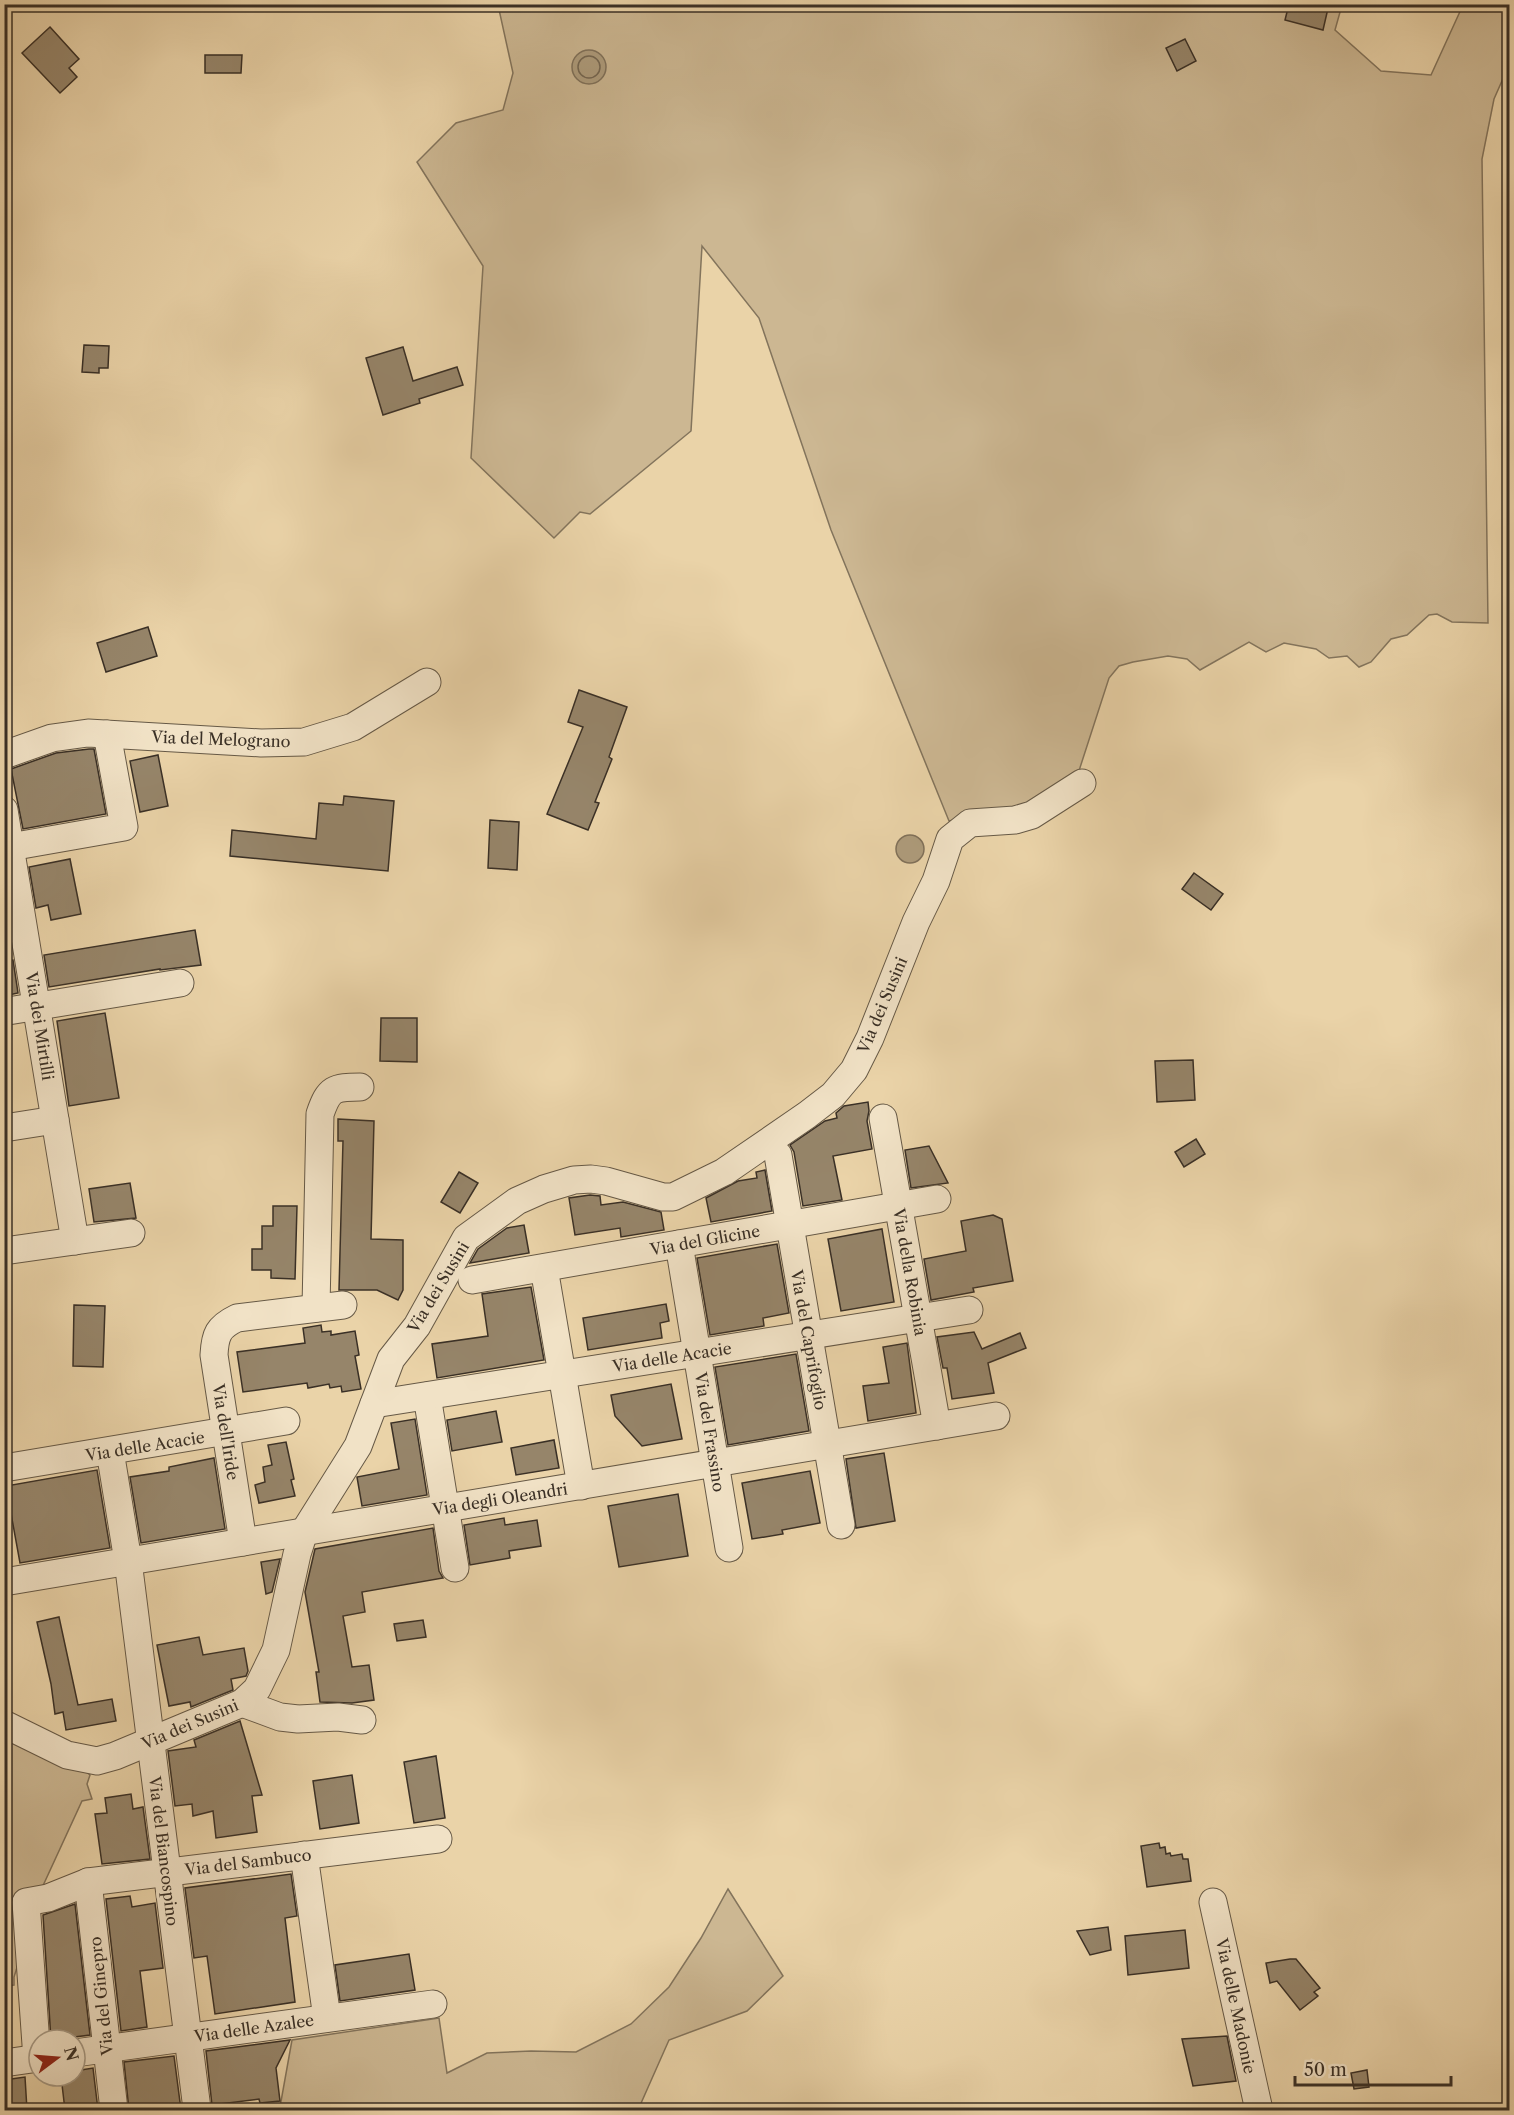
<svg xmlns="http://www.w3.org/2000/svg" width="1514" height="2115" viewBox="0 0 1514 2115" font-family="'Libre Caslon Text',serif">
  <rect width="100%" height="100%" fill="#ead3a8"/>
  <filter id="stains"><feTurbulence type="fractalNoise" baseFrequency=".00333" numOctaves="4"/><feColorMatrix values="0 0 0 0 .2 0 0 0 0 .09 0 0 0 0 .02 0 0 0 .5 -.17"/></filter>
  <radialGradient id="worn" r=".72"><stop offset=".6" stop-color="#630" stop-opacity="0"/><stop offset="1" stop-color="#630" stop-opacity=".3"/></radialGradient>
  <g fill="#ccb792" stroke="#83745c" stroke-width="1.5">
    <polygon points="498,5 1342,5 1335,30 1381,71 1431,75 1463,5 1509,5 1509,65 1494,99 1482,159 1488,623 1452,622 1437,614 1429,615 1407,635 1391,639 1371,662 1359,667 1347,656 1329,658 1316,649 1284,643 1266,652 1249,642 1200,670 1187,659 1168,656 1133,662 1119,666 1109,678 1076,780 1011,815 970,817 949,821 831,530 759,318 702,246 691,431 590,514 580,512 554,538 471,458 483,266 417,162 456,123 503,110 513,73"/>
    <polygon points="4,1740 23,1744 84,1770 90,1775 87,1784 92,1799 82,1801 41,1890 14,1977 14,1985 5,1986"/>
    <polygon points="728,1889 783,1976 747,2011 669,2040 638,2110 265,2110 280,2107 292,2040 439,2018 447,2073 487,2053 531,2051 576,2052 631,2024 669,1987 701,1938"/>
  </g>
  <g fill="#ae9c7c" stroke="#80715a" stroke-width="1.5">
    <circle cx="589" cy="67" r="17"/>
    <circle cx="910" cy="849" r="14"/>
  </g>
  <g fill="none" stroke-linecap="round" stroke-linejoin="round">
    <circle stroke="#746651" stroke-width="1.5" cx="589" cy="67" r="11"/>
  </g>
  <g fill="#96856a" stroke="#3a3026" stroke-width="1.5">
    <polygon points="1289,4 1329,4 1323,30 1285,20"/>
    <polygon points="50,27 79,59 69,68 77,77 60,93 22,53"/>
    <polygon points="1185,39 1196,61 1177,71 1166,48"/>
    <polygon points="205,55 242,55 241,73 205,73"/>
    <polygon points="84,345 109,346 108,368 99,368 99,373 82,372"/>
    <polygon points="403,347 413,381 457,367 463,385 419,399 420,403 383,415 366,358"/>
    <polygon points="148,627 157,656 106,672 97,643"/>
    <polygon points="579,690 627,707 609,757 612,759 595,802 599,803 588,830 547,814 583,727 568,722"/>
    <polygon points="89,749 94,749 106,814 23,829 11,769 56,753"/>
    <polygon points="158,755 168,806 140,812 130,761"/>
    <polygon points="344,796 394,801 388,871 230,856 232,830 316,839 319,803 343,805"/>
    <polygon points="490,820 519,822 517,870 488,868"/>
    <polygon points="70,859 81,914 51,920 48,905 36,908 29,867"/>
    <polygon points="1194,873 1223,894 1211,910 1182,889"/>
    <polygon points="195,930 201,965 160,970 160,969 49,987 44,955"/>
    <polygon points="13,960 18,993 4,996 4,961"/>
    <polygon points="105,1013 119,1098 69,1106 57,1021"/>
    <polygon points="381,1018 417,1018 417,1062 380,1061"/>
    <polygon points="1193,1060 1195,1100 1157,1102 1155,1061"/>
    <polygon points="868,1102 869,1111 867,1121 872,1149 833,1156 842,1200 803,1206 794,1152 790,1145 825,1121 837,1118 836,1113 844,1106"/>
    <polygon points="338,1119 374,1121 371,1239 403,1240 403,1290 398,1300 377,1290 339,1290 343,1141 338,1141"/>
    <polygon points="1196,1139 1205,1154 1184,1167 1175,1152"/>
    <polygon points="929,1146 948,1183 911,1188 905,1150"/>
    <polygon points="765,1170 772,1211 711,1222 706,1198 738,1181 757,1178 756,1172"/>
    <polygon points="459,1172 478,1183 460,1213 441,1202"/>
    <polygon points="130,1183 136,1218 94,1222 89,1189"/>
    <polygon points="590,1195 600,1196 601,1205 623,1202 661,1212 664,1230 621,1237 620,1228 575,1235 569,1198"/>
    <polygon points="273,1206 297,1206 295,1279 271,1278 271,1270 252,1270 252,1249 262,1249 262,1226 273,1226"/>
    <polygon points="993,1215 1002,1219 1013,1281 973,1288 974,1292 931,1300 924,1259 966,1251 961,1221"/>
    <polygon points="524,1225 529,1253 470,1263 478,1249 507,1228"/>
    <polygon points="882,1229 894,1302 841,1311 828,1239"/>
    <polygon points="777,1244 789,1313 763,1318 764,1326 710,1335 697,1258"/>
    <polygon points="531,1287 544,1360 437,1378 432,1344 488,1336 482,1294"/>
    <polygon points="666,1304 669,1321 660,1323 662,1338 588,1350 583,1318"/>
    <polygon points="74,1305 105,1306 103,1367 73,1366"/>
    <polygon points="321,1325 322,1332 331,1331 331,1335 355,1331 359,1355 355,1356 361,1389 342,1392 341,1386 330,1388 329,1384 308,1388 307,1383 243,1392 237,1352 305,1343 303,1328"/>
    <polygon points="974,1332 982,1349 1020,1333 1026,1348 988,1363 994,1393 952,1399 947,1368 943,1368 937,1337"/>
    <polygon points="907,1343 916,1413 868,1421 863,1386 889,1383 883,1347"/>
    <polygon points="796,1354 809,1431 728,1445 715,1367"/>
    <polygon points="671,1384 682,1439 642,1446 615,1416 611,1395"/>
    <polygon points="496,1411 502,1442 452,1451 447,1420"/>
    <polygon points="415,1419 427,1495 362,1506 357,1477 399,1469 391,1423"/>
    <polygon points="554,1440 559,1468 516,1475 511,1448"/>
    <polygon points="286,1442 294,1479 291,1480 295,1496 259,1503 255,1485 265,1482 263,1467 272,1465 268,1445"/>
    <polygon points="884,1453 895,1521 856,1528 846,1459"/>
    <polygon points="214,1458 225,1529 141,1543 130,1477 169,1471 169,1467"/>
    <polygon points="97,1470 110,1548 20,1563 6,1486"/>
    <polygon points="810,1471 820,1523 782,1530 783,1534 752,1539 742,1483"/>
    <polygon points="678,1494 688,1556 619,1567 608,1506"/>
    <polygon points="504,1518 505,1525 537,1520 541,1546 509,1551 510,1558 470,1565 464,1525"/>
    <polygon points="433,1528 439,1571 443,1578 362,1592 365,1612 343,1616 352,1667 369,1665 374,1700 352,1703 320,1702 316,1672 319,1672 305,1592 315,1549"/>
    <polygon points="280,1559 272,1592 266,1594 261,1562"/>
    <polygon points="59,1617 78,1705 112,1699 116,1721 66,1730 63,1712 55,1714 51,1684 37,1622"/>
    <polygon points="423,1620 426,1637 397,1641 394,1624"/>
    <polygon points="199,1637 203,1655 244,1648 248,1671 246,1676 231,1679 233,1690 191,1707 190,1702 169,1706 157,1645"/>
    <polygon points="240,1721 262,1795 252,1796 257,1832 216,1838 213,1811 193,1816 192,1804 175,1806 168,1751 196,1747 194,1740"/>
    <polygon points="436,1756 445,1818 414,1823 404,1762"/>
    <polygon points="352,1775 359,1823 320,1829 313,1781"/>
    <polygon points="131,1794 133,1809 143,1807 150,1859 102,1864 95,1814 107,1813 105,1798"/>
    <polygon points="1159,1843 1160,1848 1165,1847 1166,1854 1170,1853 1171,1856 1182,1854 1183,1859 1188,1859 1191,1881 1147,1887 1141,1846"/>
    <polygon points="291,1874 297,1916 285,1918 295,2002 215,2014 207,1956 194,1958 185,1888"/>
    <polygon points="130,1896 132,1907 155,1903 163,1968 140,1971 147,2027 121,2031 106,1899"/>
    <polygon points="75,1904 90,2035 51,2040 43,1915"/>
    <polygon points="1108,1927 1111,1950 1090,1955 1077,1931"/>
    <polygon points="1185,1930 1189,1968 1128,1975 1125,1936"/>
    <polygon points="409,1954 415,1990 340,2001 335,1965"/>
    <polygon points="1290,1959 1296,1959 1320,1988 1314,1992 1318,1996 1300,2010 1277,1981 1270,1983 1266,1963"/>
    <polygon points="1227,2036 1236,2081 1193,2086 1182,2039"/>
    <polygon points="290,2040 276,2068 280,2101 260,2103 259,2099 212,2105 206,2051"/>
    <polygon points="174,2056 181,2110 129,2110 124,2062"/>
    <polygon points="93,2068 98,2110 65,2110 61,2076 75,2076 75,2071"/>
    <polygon points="1367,2070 1369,2087 1354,2089 1351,2073"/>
    <polygon points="25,2077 27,2110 4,2110 4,2080"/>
  </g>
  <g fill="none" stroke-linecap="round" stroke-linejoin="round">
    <g stroke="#665946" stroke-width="29">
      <g id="minor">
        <polyline points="4,755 52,738 88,733 261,743 304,742 353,727 427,682"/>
        <polyline points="4,810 75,1241"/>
        <polyline points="10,847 124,827 107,734"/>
        <polyline points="8,1011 180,983"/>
        <polyline points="883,1118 937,1426"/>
        <polyline points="4,1128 55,1120"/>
        <polyline points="778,1155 841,1525"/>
        <polyline points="679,1244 729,1548"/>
        <polyline points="4,1251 131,1233"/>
        <polyline points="544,1268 581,1486"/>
        <polyline points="472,1280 937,1199"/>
        <path d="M316,1308L320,1114C329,1088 334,1087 360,1087"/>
        <polyline points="427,1396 455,1568"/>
        <polyline points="374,1404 969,1310"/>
        <polyline points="110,1451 128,1561 197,2109"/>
        <polyline points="4,1468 286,1421"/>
        <path d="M243,1542L214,1355C215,1335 218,1327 237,1318L343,1305"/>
        <polyline points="4,1582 996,1416"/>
        <polyline points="242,1703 280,1717 298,1719 338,1717 362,1720"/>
        <polyline points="4,1724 67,1755 97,1761 115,1756 242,1703 257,1689 276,1650 297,1554 304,1532 358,1446 391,1359 417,1326 466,1238 517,1201 544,1189 574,1180 591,1179 606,1181 663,1197 673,1197 724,1172 807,1115 833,1095 854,1070 870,1038 916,922 936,881 950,839 970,823 1015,820 1032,815 1082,783"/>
        <polyline points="304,1855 327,2018"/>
        <polyline points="88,1882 114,2110"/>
        <polyline points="1213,1902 1259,2110"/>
        <polyline points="75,2053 433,2004"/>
        <polyline points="37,2059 26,1902 48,1898 88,1882 438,1839"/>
        <polyline points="4,2063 39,2058"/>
      </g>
    </g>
    <use href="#minor" stroke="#f1e2c6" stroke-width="27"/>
    <g stroke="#3a3026" stroke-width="7">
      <polyline id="rail" points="1510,204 1508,245 1510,293"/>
    </g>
    <use href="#rail" stroke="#f1e2c6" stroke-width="4.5" stroke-dasharray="14" stroke-linecap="butt"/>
  </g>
  <g text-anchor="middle" stroke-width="6" stroke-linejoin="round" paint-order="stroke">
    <g font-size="16" fill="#3a3026" stroke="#f1e2c6">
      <text transform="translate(221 739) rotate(2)" y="6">Via del Melograno</text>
      <text transform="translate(882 1005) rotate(-67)" y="6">Via dei Susini</text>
      <text transform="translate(40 1026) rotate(81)" y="6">Via dei Mirtilli</text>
      <text transform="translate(705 1240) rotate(-10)" y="6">Via del Glicine</text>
      <text transform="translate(910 1272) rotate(80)" y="6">Via della Robinia</text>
      <text transform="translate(438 1287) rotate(-59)" y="6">Via dei Susini</text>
      <text transform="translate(809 1340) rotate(80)" y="6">Via del Caprifoglio</text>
      <text transform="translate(672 1357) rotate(-9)" y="6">Via delle Acacie</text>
      <text transform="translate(226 1432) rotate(81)" y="6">Via dell'Iride</text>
      <text transform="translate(710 1432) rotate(81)" y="6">Via del Frassino</text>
      <text transform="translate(145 1446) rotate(-9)" y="6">Via delle Acacie</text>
      <text transform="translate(500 1499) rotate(-9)" y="6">Via degli Oleandri</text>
      <text transform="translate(190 1724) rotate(-23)" y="6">Via dei Susini</text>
      <text transform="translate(164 1851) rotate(83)" y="6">Via del Biancospino</text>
      <text transform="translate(248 1862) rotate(-7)" y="6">Via del Sambuco</text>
      <text transform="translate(101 1996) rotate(-96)" y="6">Via del Ginepro</text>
      <text transform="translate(1236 2006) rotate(78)" y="6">Via delle Madonie</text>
      <text transform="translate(254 2028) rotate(-8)" y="6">Via delle Azalee</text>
    </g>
  </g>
  <rect width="1514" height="2115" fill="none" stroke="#ead3a8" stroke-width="24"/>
  <rect x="6" y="6" width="1502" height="2103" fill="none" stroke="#3a3026" stroke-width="3"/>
  <rect x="12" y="12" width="1490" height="2091" fill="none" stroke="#3a3026" stroke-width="1.5"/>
  <g transform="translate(57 2058) rotate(74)"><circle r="28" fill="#f1e2c6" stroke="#a89b86" stroke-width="1.5"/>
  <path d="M0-4.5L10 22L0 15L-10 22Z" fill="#8f2418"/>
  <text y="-9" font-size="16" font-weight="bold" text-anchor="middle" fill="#3a3026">N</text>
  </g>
  <path d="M1295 2076v9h156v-9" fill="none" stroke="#3a3026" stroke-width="3"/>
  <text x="1304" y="2076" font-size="18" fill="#3a3026" stroke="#f1e2c6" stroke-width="4.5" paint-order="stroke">50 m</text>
  <rect width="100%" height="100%" filter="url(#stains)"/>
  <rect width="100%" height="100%" fill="url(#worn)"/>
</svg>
